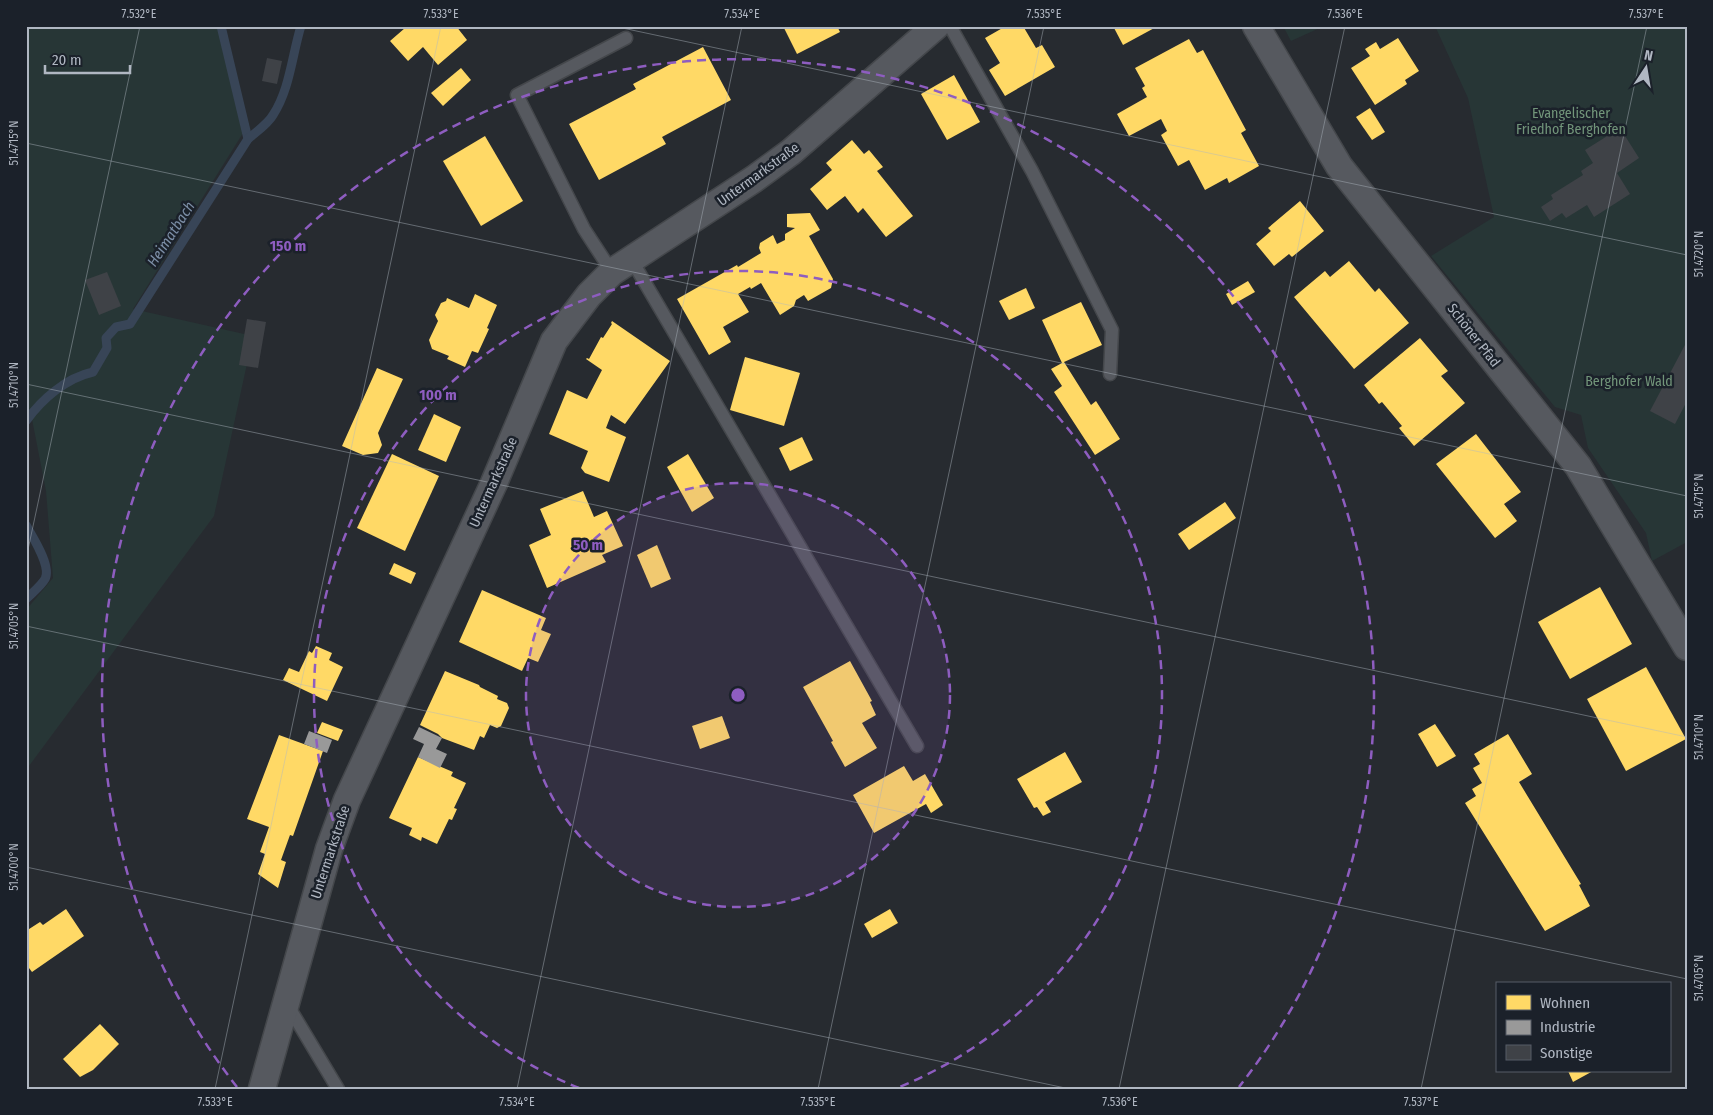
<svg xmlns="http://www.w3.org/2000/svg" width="1713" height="1115" viewBox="0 0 1713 1115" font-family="'Fira Sans Condensed',sans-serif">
  <rect width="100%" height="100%" fill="#272b30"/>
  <g fill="#273636">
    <polygon points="26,26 222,26 248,125 133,309 253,336 214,516 26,770 26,610 53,578 46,491 31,414 26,403"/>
    <polygon points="1283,26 1324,26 1291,41"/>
    <polygon points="1435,26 1687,26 1687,542 1652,561 1646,533 1588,448 1581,415 1555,407 1431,256 1494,217 1468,98"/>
  </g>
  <g fill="#ffd966">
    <polygon points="404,26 456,26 467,40 438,65 423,47 408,61 390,41 405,28"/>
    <polygon points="783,26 837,26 840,32 797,54"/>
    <polygon points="1006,26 1023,26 1036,48 1042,45 1055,67 1005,96 989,70 1000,63 985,38"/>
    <polygon points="1113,26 1158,26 1123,45"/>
    <polygon points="1398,38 1419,71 1405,80 1407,84 1375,105 1351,68 1370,56 1365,49 1376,42 1380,49"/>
    <polygon points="1189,39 1197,53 1203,50 1246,130 1241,133 1259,166 1229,183 1227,178 1205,190 1189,160 1178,166 1161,135 1167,131 1161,119 1129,136 1117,114 1147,97 1142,88 1145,86 1135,68"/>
    <polygon points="703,47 731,100 662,137 666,144 599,180 569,124 636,89 633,84"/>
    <polygon points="461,68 471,80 443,106 431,93"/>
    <polygon points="954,75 980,122 947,140 921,94"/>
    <polygon points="1370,108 1385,132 1372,140 1356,117"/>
    <polygon points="485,136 523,201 481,226 443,161"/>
    <polygon points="852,140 864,154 869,150 883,167 877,171 913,216 886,237 863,208 858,213 845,196 827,210 810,189 832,170 826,163"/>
    <polygon points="1300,201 1324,231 1292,257 1289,254 1274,266 1256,244 1271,231 1268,228"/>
    <polygon points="810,213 820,230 809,236 833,279 831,288 808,301 804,295 796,300 794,306 780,315 761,283 751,289 750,287 738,294 749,312 723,327 731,342 709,355 677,299 737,265 738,267 761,253 759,248 760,243 773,235 777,244 785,240 785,234 795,228 787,227 787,214"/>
    <polygon points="1349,261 1375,292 1379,288 1409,323 1354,369 1294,297 1325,271 1330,277"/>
    <polygon points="1248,281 1255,292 1232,305 1226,294"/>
    <polygon points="1026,288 1035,308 1009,320 999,301"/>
    <polygon points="475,294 497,305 487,328 489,329 478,353 472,351 465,367 447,359 449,356 432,349 429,340 438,321 435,315 441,303 446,301 447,298 469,308"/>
    <polygon points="1081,302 1102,345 1064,362 1091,405 1096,401 1120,439 1095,455 1054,392 1062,386 1051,369 1062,363 1042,320"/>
    <polygon points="612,321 670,361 625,424 611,415 606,428 626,437 609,482 585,473 581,468 588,451 549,434 567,390 587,399 602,370 586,359 587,358 589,359 601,337 603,338 612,324 611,323"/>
    <polygon points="1420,338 1448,371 1441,376 1465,403 1414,446 1399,428 1402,426 1382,402 1379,404 1364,385"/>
    <polygon points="745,357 800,373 784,426 730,410"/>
    <polygon points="377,368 403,379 378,433 382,445 378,453 363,455 342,446"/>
    <polygon points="434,414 461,427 446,462 418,450"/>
    <polygon points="1476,434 1521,492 1504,504 1517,521 1495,538 1436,464"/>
    <polygon points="802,437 813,460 790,471 779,448"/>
    <polygon points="392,454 439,476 405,551 357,528"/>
    <polygon points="688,454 714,498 692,512 667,467"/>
    <polygon points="583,491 594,517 607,511 623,546 602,555 606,562 547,588 529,545 551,535 540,509"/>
    <polygon points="1225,502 1236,518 1189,550 1178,534"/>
    <polygon points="657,545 671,579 651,588 637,555"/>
    <polygon points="394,563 416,573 411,584 389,574"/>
    <polygon points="1600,587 1632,644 1570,679 1538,622"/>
    <polygon points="482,590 546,618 541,630 551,634 538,662 528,658 522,671 459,642"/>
    <polygon points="316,646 332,653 329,660 343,667 327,701 283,680 289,668 299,672 309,651 312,653"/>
    <polygon points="850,661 872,701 870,702 876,715 862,723 877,748 845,767 831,742 833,741 803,687"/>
    <polygon points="1646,667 1686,739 1626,771 1587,699"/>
    <polygon points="445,671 479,685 480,687 498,696 497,699 507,703 509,708 501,726 497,728 490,725 484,738 480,736 474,750 442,738 438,734 420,725"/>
    <polygon points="722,716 730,738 700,749 692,726"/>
    <polygon points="322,722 343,730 338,741 317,733"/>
    <polygon points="1435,724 1456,756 1437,767 1418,734"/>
    <polygon points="1508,734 1532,774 1519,782 1581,884 1579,885 1590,906 1545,931 1465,803 1476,796 1472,789 1482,783 1473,768 1480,764 1474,754"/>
    <polygon points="279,735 323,751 293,836 290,835 281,860 286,862 278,888 258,874 265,854 260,852 269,827 247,819"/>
    <polygon points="1065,752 1082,782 1045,802 1051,812 1043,816 1037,807 1034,808 1017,779"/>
    <polygon points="418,757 453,772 451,776 466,783 454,808 457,809 452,820 449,819 437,844 422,837 421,841 409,835 412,828 389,818"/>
    <polygon points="904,766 913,781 925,774 943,805 931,813 926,804 874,833 853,795"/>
    <polygon points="66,909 84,936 32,972 26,964 26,931 40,922 43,925"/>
    <polygon points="890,909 898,923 872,938 864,924"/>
    <polygon points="100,1024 119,1044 93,1070 80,1077 63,1059"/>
    <polygon points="1568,1071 1593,1071 1573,1082"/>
  </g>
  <g fill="#999">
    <polygon points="419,727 442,738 436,749 447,754 440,768 418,757 424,744 413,739"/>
    <polygon points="309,731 332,740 327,753 304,744"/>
  </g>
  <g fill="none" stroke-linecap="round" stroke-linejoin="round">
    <g stroke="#384557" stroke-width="9">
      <polyline points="221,26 248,139"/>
      <path d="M26,421C42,399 66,378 93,372L107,348L106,338L116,327L130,324L248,139C256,132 268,124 273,115C290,89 292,55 301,26"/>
      <path d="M26,525C32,536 52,566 45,579C41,586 32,593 26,599"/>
    </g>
  </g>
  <g fill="#3f4247">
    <polygon points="267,58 282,61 277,84 262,81"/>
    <polygon points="1620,128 1639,158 1617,173 1630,194 1594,217 1587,205 1566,218 1562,213 1550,221 1541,207 1553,199 1551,195 1583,175 1581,171 1593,163 1585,150"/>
    <polygon points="107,272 121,306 99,315 85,280"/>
    <polygon points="247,319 266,322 258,368 239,365"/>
    <polygon points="1687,341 1687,401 1675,424 1650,411"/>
  </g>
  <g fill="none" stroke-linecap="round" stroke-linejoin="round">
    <g stroke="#44474b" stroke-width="15">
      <g id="service">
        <polyline points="950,26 1032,171 1112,330 1110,374"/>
        <polyline points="631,259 917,746"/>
        <polyline points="612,272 584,229 517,95 626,38"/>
        <polyline points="287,1004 338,1089"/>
      </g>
    </g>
    <g stroke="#44474b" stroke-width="29">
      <g id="minor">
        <polyline points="1256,26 1339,166 1578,466 1687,647"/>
        <polyline points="262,1089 329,849 347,800 494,483 554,341 589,295 612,272 754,179 791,152 936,26"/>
      </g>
    </g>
    <use href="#service" stroke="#56595f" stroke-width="12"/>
    <use href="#minor" stroke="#56595f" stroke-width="26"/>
  </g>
  <path fill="none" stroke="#b0b7c2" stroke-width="1" stroke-opacity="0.45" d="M613,26L1687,255M26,143L1687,496M26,384L1687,737M26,559L140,26M26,626L1687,979M26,867L1070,1089M215,1089L441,26M517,1089L742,26M818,1089L1044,26M1119,1089L1345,26M1421,1089L1647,26"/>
  <circle cx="738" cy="695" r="212" fill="#8e5dc0" fill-opacity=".12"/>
  <g fill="none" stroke="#8e5dc0" stroke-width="2.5" stroke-dasharray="9 6">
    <circle cx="738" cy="695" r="212"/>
    <path d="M579 1088A424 424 0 1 1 897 1088"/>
    <path d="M237 1087A636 636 0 1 1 1239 1087"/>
  </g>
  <g text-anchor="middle" stroke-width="5" stroke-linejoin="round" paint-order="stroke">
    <g font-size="14" fill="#72957a" stroke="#1b212a">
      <text x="1571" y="118">Evangelischer<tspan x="1571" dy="16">Friedhof Berghofen</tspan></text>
      <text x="1629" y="386">Berghofer Wald</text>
    </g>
    <g font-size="14" fill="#b0b7c2" stroke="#1b212a">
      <text transform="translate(758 174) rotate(-36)" y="5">Untermarkstraße</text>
      <text transform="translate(1474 335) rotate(52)" y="5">Schöner Pfad</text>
      <text transform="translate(493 482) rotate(-66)" y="5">Untermarkstraße</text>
      <text transform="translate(330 852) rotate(-72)" y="5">Untermarkstraße</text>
    </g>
    <g font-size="15" font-style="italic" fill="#7c8ea6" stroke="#1b212a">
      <text transform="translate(171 234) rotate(-57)" y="5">Heimatbach</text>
    </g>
  </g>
  <circle cx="738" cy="695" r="8" fill="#8e5dc0" stroke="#1b212a" stroke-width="2.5"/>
  <g font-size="15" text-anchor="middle" font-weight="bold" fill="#8e5dc0" stroke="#1b212a" stroke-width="5" stroke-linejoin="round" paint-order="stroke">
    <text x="288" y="251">150 m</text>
    <text x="438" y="400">100 m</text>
    <text x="588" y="550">50 m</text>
  </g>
  <rect width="1713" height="1115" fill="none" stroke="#1b212a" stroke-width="55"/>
  <rect x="1496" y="982" width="175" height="90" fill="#1b212a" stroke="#575d67"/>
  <rect x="1506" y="995" width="25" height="15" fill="#ffd966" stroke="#575d67"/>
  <text x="1540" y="1008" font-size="15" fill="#b0b7c2">Wohnen</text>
  <rect x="1506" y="1020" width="25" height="15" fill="#999999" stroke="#575d67"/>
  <text x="1540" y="1032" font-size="15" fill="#b0b7c2">Industrie</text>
  <rect x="1506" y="1045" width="25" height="15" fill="#3f4247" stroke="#575d67"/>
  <text x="1540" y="1058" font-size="15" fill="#b0b7c2">Sonstige</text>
  <g transform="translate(1646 68) rotate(12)" stroke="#1b212a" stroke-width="4" paint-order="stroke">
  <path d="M0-4L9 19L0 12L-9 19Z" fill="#b0b7c2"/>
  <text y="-8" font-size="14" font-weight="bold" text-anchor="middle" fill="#b0b7c2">N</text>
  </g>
  <path d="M45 65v8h85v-8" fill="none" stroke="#b0b7c2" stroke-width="2.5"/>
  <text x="52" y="65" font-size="15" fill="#b0b7c2" stroke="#1b212a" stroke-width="4" paint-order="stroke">20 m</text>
  <rect x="28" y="28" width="1658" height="1060" fill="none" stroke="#b0b7c2" stroke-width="2"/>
  <g font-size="12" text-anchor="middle" fill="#b0b7c2">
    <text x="139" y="18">7.532°E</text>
    <text x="441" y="18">7.533°E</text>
    <text x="742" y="18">7.534°E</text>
    <text x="1044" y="18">7.535°E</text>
    <text x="1345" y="18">7.536°E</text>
    <text x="1646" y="18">7.537°E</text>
    <text transform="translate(14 143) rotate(-90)" y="4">51.4715°N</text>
    <text transform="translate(1699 254) rotate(-90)" y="4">51.4720°N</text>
    <text transform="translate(14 385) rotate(-90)" y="4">51.4710°N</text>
    <text transform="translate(1699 496) rotate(-90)" y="4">51.4715°N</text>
    <text transform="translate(14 626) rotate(-90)" y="4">51.4705°N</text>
    <text transform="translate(1699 737) rotate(-90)" y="4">51.4710°N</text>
    <text transform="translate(14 867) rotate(-90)" y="4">51.4700°N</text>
    <text transform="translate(1699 978) rotate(-90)" y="4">51.4705°N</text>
    <text x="215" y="1106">7.533°E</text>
    <text x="517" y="1106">7.534°E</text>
    <text x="818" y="1106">7.535°E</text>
    <text x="1120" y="1106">7.536°E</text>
    <text x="1421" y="1106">7.537°E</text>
  </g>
</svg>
